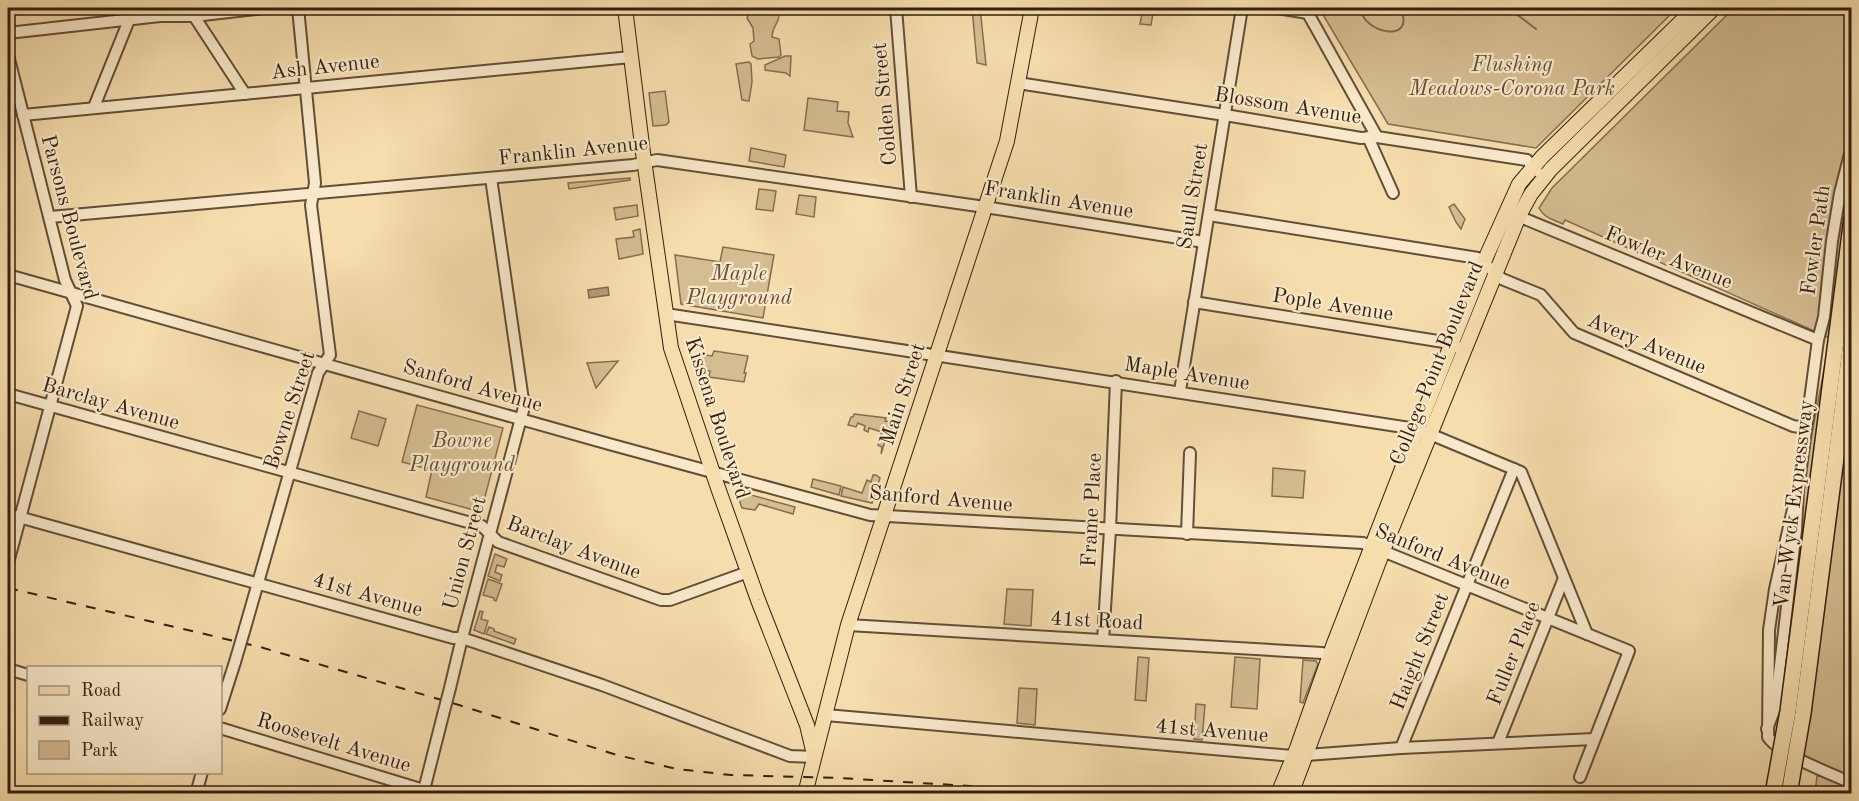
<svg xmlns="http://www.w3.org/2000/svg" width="1859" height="801" viewBox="0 0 1859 801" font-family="'Old Standard TT',serif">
  <rect width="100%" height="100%" fill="#f6ddad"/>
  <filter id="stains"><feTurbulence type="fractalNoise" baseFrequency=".00333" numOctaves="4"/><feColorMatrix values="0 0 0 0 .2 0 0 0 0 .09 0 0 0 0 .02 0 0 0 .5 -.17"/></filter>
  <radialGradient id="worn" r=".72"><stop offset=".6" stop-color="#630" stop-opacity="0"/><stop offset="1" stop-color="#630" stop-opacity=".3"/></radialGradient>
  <g fill="#d5bd92" stroke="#846e51" stroke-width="1.5">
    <path d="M752,8H758L760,10H762L764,8H772L779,15C779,23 772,27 772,37L779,39L781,55L779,57L758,59L752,56L750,44L754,41L753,28L747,18Z"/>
    <polygon points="972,8 980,8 986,65 977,63"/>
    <polygon points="1143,8 1154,8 1151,25 1140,24"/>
    <polygon points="1319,8 1677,8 1536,148 1388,124"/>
    <path d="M1734,8H1851V793H1815L1817,776H1822L1806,767L1780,706L1802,486L1830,338L1565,220L1563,224C1552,219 1544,218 1539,208L1552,188Z"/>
    <polygon points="785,56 791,56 790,76 786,73 765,70 765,65"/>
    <polygon points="749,62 751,64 752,82 749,101 742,100 736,64"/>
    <polygon points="665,91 669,122 666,125 653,126 649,93"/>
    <polygon points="808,98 838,102 837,111 849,112 848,123 853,137 804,130"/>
    <polygon points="751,148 786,155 784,167 749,161"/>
    <polygon points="630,178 630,180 569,189 568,183"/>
    <polygon points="759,189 776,191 773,211 756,209"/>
    <polygon points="799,195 816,197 814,217 796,214"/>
    <polygon points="1454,204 1465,219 1461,229 1456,222 1449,207"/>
    <polygon points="637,205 638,216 616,220 614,208"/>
    <polygon points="640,229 643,254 619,259 616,239 634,237 633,231"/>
    <polygon points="723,247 774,255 763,318 681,304 675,255 720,262"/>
    <polygon points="714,351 748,356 744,373 746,373 744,382 709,377 710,371 699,369 696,370 690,357 699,354 712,356"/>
    <polygon points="618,361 596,388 587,363"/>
    <polygon points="417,405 503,428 481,512 426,497 432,470 402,462"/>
    <polygon points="359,411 386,419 378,446 351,438"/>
    <polygon points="854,414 886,418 885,421 894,422 894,424 890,423 889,427 893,429 892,432 895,432 893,440 886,438 881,454 882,447 878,445 882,432 869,428 868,432 864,430 865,426 858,423 856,427 848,425 851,417 853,417"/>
    <polygon points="1273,468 1305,471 1303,498 1272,496"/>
    <polygon points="873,475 876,475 880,478 872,503 841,496 843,487 862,493 867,480 871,482"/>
    <polygon points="813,479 841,486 839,495 811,487"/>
    <polygon points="736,491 795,507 793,514 759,504 755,510 742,508"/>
    <polygon points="495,554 507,559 504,567 497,565 495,572 502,575 500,581 488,576"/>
    <polygon points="488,579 502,584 496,601 494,600 494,598 483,595"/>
    <polygon points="1007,589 1033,590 1031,626 1004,624"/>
    <polygon points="480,611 483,612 481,619 488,621 484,634 474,630"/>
    <polygon points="489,627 494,629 494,631 516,639 514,644 486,634"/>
    <polygon points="1138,657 1149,658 1146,701 1135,700"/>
    <polygon points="1235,657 1260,659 1257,709 1231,707"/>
    <polygon points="1303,660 1316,661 1318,664 1303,703 1300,702"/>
    <polygon points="1019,688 1037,689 1035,725 1017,723"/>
    <polygon points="1196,704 1205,705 1202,740 1194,739"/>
  </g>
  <polygon fill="#b39c78" stroke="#7f6a4e" stroke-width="1.5" points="608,287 609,295 589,298 588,290"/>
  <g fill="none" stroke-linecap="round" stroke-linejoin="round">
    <g stroke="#7f6a4e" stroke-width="2">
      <path d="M1361,8C1361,33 1418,45 1400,8"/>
      <polyline points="1503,8 1519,16 1536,29"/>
    </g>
    <g stroke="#634e37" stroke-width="14">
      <g id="minor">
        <polyline points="896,8 911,197"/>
        <polyline points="1277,8 1308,13"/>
        <polyline points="1305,8 1377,137"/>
        <polyline points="194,16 245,94"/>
        <polyline points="8,33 160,16 194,16 265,8"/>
        <polyline points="8,55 65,280 77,306 8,563"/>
        <polyline points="1018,83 1231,116 1361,138 1377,137 1527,160 1537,171"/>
        <polyline points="94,107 129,20"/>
        <polyline points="23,115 631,57"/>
        <polyline points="1368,137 1393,193"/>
        <polyline points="1513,214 1818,340"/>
        <polyline points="1209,215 1478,258 1502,279 1541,295 1574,333 1793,426 1806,428"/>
        <polyline points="50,217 633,165 657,160 985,207 1204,242"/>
        <polyline points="8,275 609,444 870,515 1363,543 1629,651 1580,777"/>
        <polyline points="1194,302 1444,342 1457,347"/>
        <path d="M666,314C914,350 1162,388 1410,428L1437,437L1521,472L1587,634"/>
        <polyline points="1180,391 1242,8"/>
        <polyline points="8,394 482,526 498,542 661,600 670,600 748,572"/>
        <path d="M1793,509L1775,589L1769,630L1768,737C1779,754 1831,774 1852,783"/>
        <polyline points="8,514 453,638 462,638 602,685 790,756 814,757"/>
        <polyline points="1187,534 1190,453"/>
        <polyline points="848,625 1322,653 1336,657"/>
        <polyline points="245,628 318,373 330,355 311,205 315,183 298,8"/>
        <polyline points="1103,640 1110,530 1116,381"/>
        <polyline points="8,669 28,675"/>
        <polyline points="450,688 462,638 524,407 491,178"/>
        <polyline points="220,709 235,662"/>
        <polyline points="826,715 1293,756 1401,748 1594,739"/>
        <polyline points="220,728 437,794"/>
        <polyline points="1767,729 1775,708 1796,530 1798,490 1818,340 1824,317 1832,241 1840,193 1852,146"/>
        <polyline points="1498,743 1564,578"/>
        <polyline points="1401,748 1514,469"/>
        <polyline points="196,794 202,772"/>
        <polyline points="423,794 443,715"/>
      </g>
    </g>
    <g stroke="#321f10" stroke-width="16">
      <g id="major">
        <polyline points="625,8 643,153 671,348 717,485 758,600 807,725 814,755"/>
        <polyline points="805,794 848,625 1007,141 1032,8"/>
        <polyline points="1278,794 1297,748 1333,646 1417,430 1487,255 1519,184 1542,157 1695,8"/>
        <polyline points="1291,794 1386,543 1519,216 1531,194 1551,169 1714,8"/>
      </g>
    </g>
    <use href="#minor" stroke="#f9e9ca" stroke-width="10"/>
    <use href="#major" stroke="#f6ddad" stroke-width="14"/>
    <g stroke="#321f10" stroke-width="2" stroke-dasharray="10 10" stroke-linecap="butt">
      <polyline points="8,588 260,647 459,705 617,755 677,769 731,775 839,778 1101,794"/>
      <polyline points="1546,794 1678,794"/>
    </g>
    <g stroke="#634e37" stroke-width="14" stroke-linecap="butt">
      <g id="minor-bridge">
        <polyline points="235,662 245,628"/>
        <polyline points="443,715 450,688"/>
      </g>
    </g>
    <g stroke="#321f10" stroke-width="18" stroke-linecap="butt">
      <g id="highway-bridge">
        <polyline points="1773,794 1788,711 1852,218"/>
        <polyline points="1789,794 1803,713 1852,334"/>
      </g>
    </g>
    <use href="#minor-bridge" stroke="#f9e9ca" stroke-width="10"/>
    <use href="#highway-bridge" stroke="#f6ddad" stroke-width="15"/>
  </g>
  <g text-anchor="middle" stroke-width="4.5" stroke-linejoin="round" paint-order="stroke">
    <g font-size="21" font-style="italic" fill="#634e37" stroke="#f9e9ca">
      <text x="1512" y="71">Flushing<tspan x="1512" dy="24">Meadows-Corona Park</tspan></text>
      <text x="739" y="280">Maple<tspan x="739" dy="24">Playground</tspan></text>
      <text x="462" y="447">Bowne<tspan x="462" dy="24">Playground</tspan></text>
    </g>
    <g font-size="21" fill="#321f10" stroke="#f9e9ca">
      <text transform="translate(325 66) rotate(-6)" y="7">Ash Avenue</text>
      <text transform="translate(884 104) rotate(-95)" y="7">Colden Street</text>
      <text transform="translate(1288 105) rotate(9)" y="7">Blossom Avenue</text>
      <text transform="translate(573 150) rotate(-6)" y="7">Franklin Avenue</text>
      <text transform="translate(1192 196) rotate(-81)" y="7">Saull Street</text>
      <text transform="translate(1059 199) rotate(9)" y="7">Franklin Avenue</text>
      <text transform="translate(70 217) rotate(75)" y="7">Parsons Boulevard</text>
      <text transform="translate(1815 240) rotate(-82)" y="7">Fowler Path</text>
      <text transform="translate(1669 257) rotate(22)" y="7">Fowler Avenue</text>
      <text transform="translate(1333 304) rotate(9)" y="7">Pople Avenue</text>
      <text transform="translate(1647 343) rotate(23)" y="7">Avery Avenue</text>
      <text transform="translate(1436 363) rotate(-68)" y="7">College Point Boulevard</text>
      <text transform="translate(1187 373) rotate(9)" y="7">Maple Avenue</text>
      <text transform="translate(473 385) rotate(16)" y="7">Sanford Avenue</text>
      <text transform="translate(902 394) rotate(-72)" y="7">Main Street</text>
      <text transform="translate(111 403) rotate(16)" y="7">Barclay Avenue</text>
      <text transform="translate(289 410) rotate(-72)" y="7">Bowne Street</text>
      <text transform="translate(718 418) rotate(72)" y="7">Kissena Boulevard</text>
      <text transform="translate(941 498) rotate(5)" y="7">Sanford Avenue</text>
      <text transform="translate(1793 504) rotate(-83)" y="7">Van Wyck Expressway</text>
      <text transform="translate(1091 510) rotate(-87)" y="7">Frame Place</text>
      <text transform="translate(574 547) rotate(21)" y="7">Barclay Avenue</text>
      <text transform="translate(464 553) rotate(-75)" y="7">Union Street</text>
      <text transform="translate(1443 556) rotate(22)" y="7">Sanford Avenue</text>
      <text transform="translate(368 594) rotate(16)" y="7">41st Avenue</text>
      <text transform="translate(1097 620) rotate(3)" y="7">41st Road</text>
      <text transform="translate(1419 651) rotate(-68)" y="7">Haight Street</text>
      <text transform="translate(1513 653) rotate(-68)" y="7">Fuller Place</text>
      <text transform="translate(1212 730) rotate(5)" y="7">41st Avenue</text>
      <text transform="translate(334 742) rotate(17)" y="7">Roosevelt Avenue</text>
    </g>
  </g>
  <rect width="1859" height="801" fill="none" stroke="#f6ddad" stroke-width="30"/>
  <rect x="9" y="9" width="1841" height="783" fill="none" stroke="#321f10" stroke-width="3"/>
  <rect x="15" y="15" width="1829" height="771" fill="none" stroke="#321f10" stroke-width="1.5"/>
  <rect x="27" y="666" width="195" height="108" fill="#f9e9ca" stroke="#a99880" stroke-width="1.5"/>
  <rect x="39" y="686" width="30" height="9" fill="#f6ddad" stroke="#a99880" stroke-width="1.5"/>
  <text x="81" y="696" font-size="18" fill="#321f10">Road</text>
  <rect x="39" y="716" width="30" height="9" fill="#321f10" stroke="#a99880" stroke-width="1.5"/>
  <text x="81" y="726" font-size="18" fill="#321f10">Railway</text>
  <rect x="39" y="741" width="30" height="18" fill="#d5bd92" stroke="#a99880" stroke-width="1.5"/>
  <text x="81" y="756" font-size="18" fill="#321f10">Park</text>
  <rect width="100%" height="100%" filter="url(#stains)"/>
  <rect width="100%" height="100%" fill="url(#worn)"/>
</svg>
